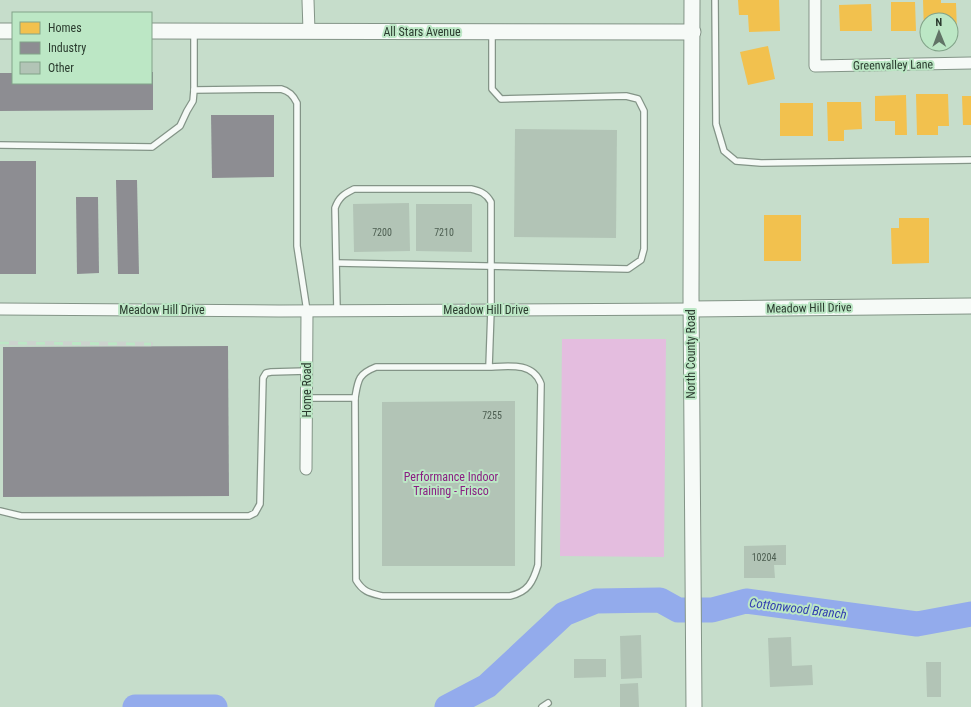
<svg xmlns="http://www.w3.org/2000/svg" width="971" height="707" viewBox="0 0 971 707" font-family="'Roboto Condensed',sans-serif">
  <rect width="100%" height="100%" fill="#c6ddcb"/>
  <polygon fill="#e4bddf" points="562,339 666,339 664,557 560,556"/>
  <g fill="#f2c14e">
    <polygon points="738,0 779,0 780,31 749,32 748,15 739,15"/>
    <polygon points="923,0 941,0 941,3 956,3 957,32 951,32 951,20 927,20 927,32 924,32"/>
    <polygon points="891,2 915,2 916,31 891,31"/>
    <polygon points="871,4 872,31 840,31 839,5"/>
    <polygon points="768,46 775,79 748,85 740,52"/>
    <polygon points="916,94 948,94 949,126 938,126 938,135 917,135"/>
    <polygon points="906,95 907,135 895,135 895,121 875,121 875,96"/>
    <polygon points="962,96 971,96 971,125 963,125"/>
    <polygon points="827,102 861,102 862,129 844,130 844,141 828,141"/>
    <rect x="780" y="103" width="33" height="33"/>
    <rect x="764" y="215" width="37" height="46"/>
    <polygon points="899,218 929,218 929,263 892,264 891,228 899,228"/>
  </g>
  <g fill="#8d8d92">
    <polygon points="151,72 153,72 153,110 0,111 0,73 13,73 13,83 151,83"/>
    <polygon points="211,115 274,115 274,177 212,178"/>
    <rect x="0" y="161" width="36" height="113"/>
    <polygon points="116,180 137,180 139,274 118,274"/>
    <polygon points="76,197 98,197 99,273 77,274"/>
    <polygon points="228,346 229,496 3,497 3,347"/>
  </g>
  <g fill="none" stroke-linecap="round" stroke-linejoin="round">
    <g stroke="#93abec" stroke-width="25">
      <polyline points="135,707 215,707"/>
      <polyline points="447,707 487,686 564,614 596,601 660,600 678,610 712,610 746,601 917,624 971,614"/>
    </g>
  </g>
  <g fill="#b2c4b6">
    <polygon points="515,129 617,130 616,238 514,237"/>
    <polygon points="409,203 410,251 354,252 353,204"/>
    <polygon points="416,204 472,204 472,252 416,251"/>
    <polygon points="515,401 515,566 382,566 382,402"/>
    <polygon points="786,545 786,565 774,565 775,578 744,578 744,546"/>
    <polygon points="641,635 642,678 621,679 620,636"/>
    <polygon points="791,637 792,666 812,665 813,685 770,687 768,638"/>
    <polygon points="574,659 606,659 606,677 574,678"/>
    <polygon points="926,662 941,662 941,697 927,697"/>
    <polygon points="638,683 639,707 620,707 620,684"/>
  </g>
  <g fill="none" stroke-linecap="round" stroke-linejoin="round">
    <g stroke="#839487" stroke-width="8">
      <g id="lane">
        <polyline points="715,0 716,124 724,151 736,161 761,163 971,160"/>
        <path d="M194,90L281,89C289,91 293,95 297,103V246L307,311"/>
        <polyline points="0,145 152,147 180,126 187,111 193,101 194,90 194,31"/>
        <polyline points="337,263 628,269 641,260 644,249 644,111 638,99 626,96 501,99 492,89 492,32"/>
        <path d="M337,310L335,208C339,197 344,194 354,189H471C480,191 486,193 491,202V310L489,367C509,366 533,362 541,384L538,565C533,582 528,592 510,596H382C370,593 363,592 356,580L355,398C358,380 358,374 376,367H489"/>
        <polyline points="307,398 355,398"/>
        <polyline points="0,511 21,516 249,516 255,513 260,504 263,378 266,373 271,372 307,371"/>
        <polyline points="542,707 548,703"/>
      </g>
    </g>
    <g stroke="#839487" stroke-width="13">
      <g id="street">
        <polyline points="308,0 309,31"/>
        <polyline points="815,0 815,66 971,63"/>
        <polyline points="0,309 279,311 691,309"/>
        <polyline points="306,469 307,311"/>
      </g>
    </g>
    <g stroke="#839487" stroke-width="17">
      <g id="secondary">
        <polyline points="692,0 691,296 694,707"/>
        <polyline points="0,31 13,31"/>
        <polyline points="151,31 693,32"/>
        <polyline points="691,309 971,306"/>
      </g>
    </g>
    <use href="#lane" stroke="#f6faf7" stroke-width="5.5"/>
    <use href="#street" stroke="#f6faf7" stroke-width="11"/>
    <use href="#secondary" stroke="#f6faf7" stroke-width="15"/>
    <g stroke="#ccd3ce" stroke-width="4.5">
      <polyline id="rail" points="0,343 151,344"/>
    </g>
    <use href="#rail" stroke="#bce7c5" stroke-width="3" stroke-dasharray="9" stroke-linecap="butt"/>
  </g>
  <g text-anchor="middle" stroke-width="4" stroke-linejoin="round" paint-order="stroke">
    <g font-size="10" fill="#4d5e51">
      <text x="382" y="236">7200</text>
      <text x="444" y="236">7210</text>
      <text x="492" y="419">7255</text>
      <text x="764" y="561">10204</text>
    </g>
    <g font-size="12" fill="#2b3c2f" stroke="#bce7c5">
      <text x="422" y="36">All Stars Avenue</text>
      <text transform="translate(893 65) rotate(-1)" y="4">Greenvalley Lane</text>
      <text transform="translate(809 308) rotate(-1)" y="4">Meadow Hill Drive</text>
      <text x="162" y="314">Meadow Hill Drive</text>
      <text x="486" y="314">Meadow Hill Drive</text>
      <text transform="translate(691 354) rotate(-90)" y="4">North County Road</text>
      <text transform="translate(307 390) rotate(-90)" y="4">Home Road</text>
    </g>
    <g font-size="12" fill="#8a1e82" stroke="#bce7c5">
      <text x="451" y="481">Performance Indoor<tspan x="451" dy="14">Training - Frisco</tspan></text>
    </g>
    <g font-size="13" font-style="italic" fill="#323eb0" stroke="#bce7c5">
      <text transform="translate(798 608) rotate(7)" y="5">Cottonwood Branch</text>
    </g>
  </g>
  <rect x="12" y="12" width="140" height="72" fill="#bce7c5" stroke="#82a389"/>
  <rect x="20" y="22" width="20" height="12" fill="#f2c14e" stroke="#82a389"/>
  <text x="48" y="32" font-size="12" fill="#2b3c2f">Homes</text>
  <rect x="20" y="42" width="20" height="12" fill="#8d8d92" stroke="#82a389"/>
  <text x="48" y="52" font-size="12" fill="#2b3c2f">Industry</text>
  <rect x="20" y="62" width="20" height="12" fill="#b2c4b6" stroke="#82a389"/>
  <text x="48" y="72" font-size="12" fill="#2b3c2f">Other</text>
  <g transform="translate(939 32) rotate(359)"><circle r="19" fill="#bce7c5" stroke="#82a389"/>
  <path d="M0-3L7 15L0 10L-7 15Z" fill="#617466"/>
  <text y="-6" font-size="11" font-weight="bold" text-anchor="middle" fill="#2b3c2f">N</text>
  </g>
</svg>
